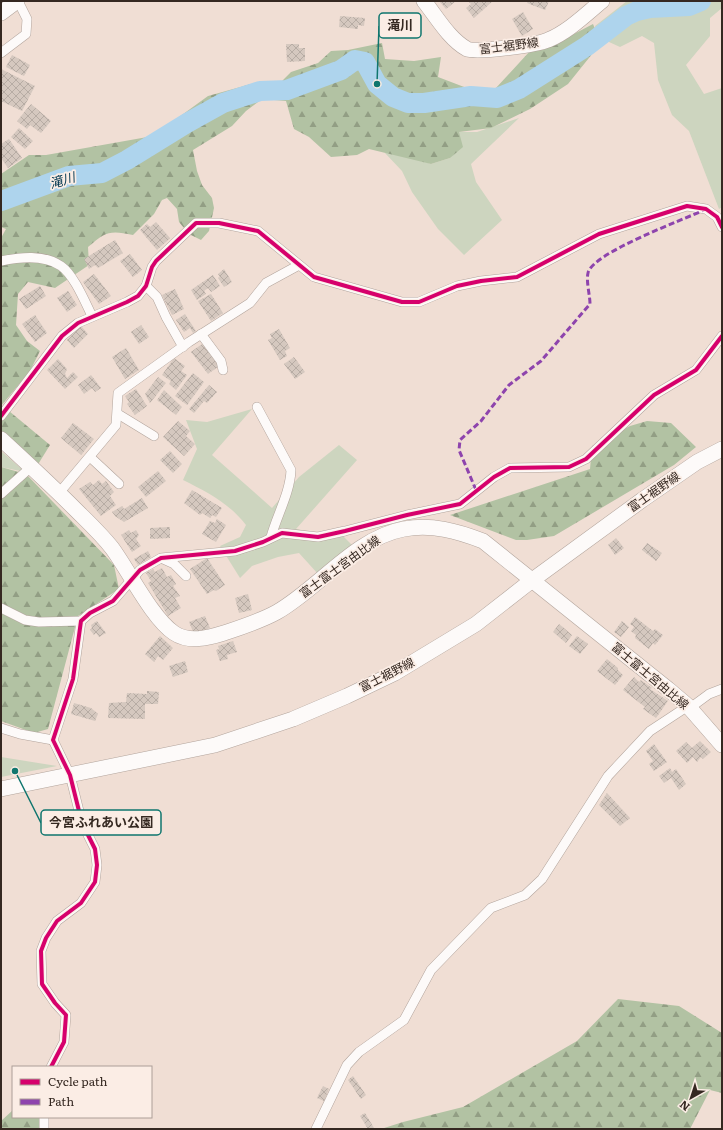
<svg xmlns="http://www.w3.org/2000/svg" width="723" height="1130" viewBox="0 0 723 1130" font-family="Literata,'Noto Sans JP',serif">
  <defs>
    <pattern id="forest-firs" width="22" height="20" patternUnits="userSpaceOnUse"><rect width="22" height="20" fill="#b2c2a3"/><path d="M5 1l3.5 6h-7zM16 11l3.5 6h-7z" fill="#929e84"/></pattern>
    <pattern id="building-cross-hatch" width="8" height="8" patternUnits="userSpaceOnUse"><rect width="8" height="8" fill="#d5c8bf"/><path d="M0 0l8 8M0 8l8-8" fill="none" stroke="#b7aca4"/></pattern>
  </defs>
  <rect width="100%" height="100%" fill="#f0ded4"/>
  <g fill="#cdd5bf">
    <polygon points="627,1 722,1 722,8 710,18 710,36 686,65 704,94 722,88 722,207 719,209 689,131 672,115 658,80 654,43 642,36 620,47 598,37 595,26"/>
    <polygon points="519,118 471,164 476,182 502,220 464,255 438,229 412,192 402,171 385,153 400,153 431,164 450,158 459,132 477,132"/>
    <path d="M252,409L212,455L272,508L299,477L339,445L357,460L296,529L318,533L336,529L352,545L318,574L299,553L278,557L252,566L240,578L220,546L240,537L246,525C229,503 207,492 183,480L197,449L186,420L207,422Z"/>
    <polygon points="1,451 25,472 1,467"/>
    <polygon points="1,757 57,766 1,777"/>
  </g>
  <g fill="url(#forest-firs)">
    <path d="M593,24L601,43L568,84L530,109L491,128L459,132L463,147L450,158L431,164L369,149L357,155L331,157L309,137L294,129L286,101L262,99L246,111L232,126L193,150L197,171L202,185L212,198L214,208L209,231L201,240L189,234L179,222L177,209L167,198L162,200L154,214L133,235C109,230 106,232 88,247L89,265L55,288L28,282L18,294L16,325L27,341L40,351L30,371L1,406V238L6,229L1,227V174L29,155H46L153,136L208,96L251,84L281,82L291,72L318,63L331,51L348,50L382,43L385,59L414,61L441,57L438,77L472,90L495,89L530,51L551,46Z"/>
    <polygon points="9,411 50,445 37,466 1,433 1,422"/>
    <polygon points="647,421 671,423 696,447 674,465 554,536 527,540 516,540 450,515 590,469 592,446 630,426"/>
    <polygon points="1,467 26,474 114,565 119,589 78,616 48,729 34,733 1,721"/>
    <polygon points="618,999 679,1006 722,1033 722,1093 710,1090 690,1129 381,1129 403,1122 463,1107 577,1041"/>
    <polygon points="13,1110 13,1117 39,1117 41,1129 1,1129 1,1121"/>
  </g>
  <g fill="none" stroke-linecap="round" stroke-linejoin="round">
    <polyline stroke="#aed4ed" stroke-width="20" points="1,201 69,176 102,173 127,160 187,123 223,103 260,91 287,90 341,70 355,60 365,62 377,84 393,97 408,103 424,103 471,96 497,98 519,89 587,46 626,16 637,11 650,8 689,6 701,1"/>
  </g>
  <g fill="url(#building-cross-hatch)">
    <polygon points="439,1 456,1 446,9"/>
    <polygon points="468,1 493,1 474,18 466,8 471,4"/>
    <polygon points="528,1 549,1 545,10 527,3"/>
    <polygon points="523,12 533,29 522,36 512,19"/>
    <polygon points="340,16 365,18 364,26 358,25 358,29 339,27"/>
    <polygon points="286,44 299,44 299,48 305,48 305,61 287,62"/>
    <polygon points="12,55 30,65 24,76 6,67"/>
    <polygon points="1,69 35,86 22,111 1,101"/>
    <polygon points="31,104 51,121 41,133 30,125 27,129 17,121"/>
    <polygon points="19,128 33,141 25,149 11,137"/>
    <polygon points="9,139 22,158 8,168 1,158 1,144"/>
    <polygon points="156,222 170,238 157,250 140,230 147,224 150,227"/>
    <polygon points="115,240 123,253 98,268 95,265 89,269 84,259"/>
    <polygon points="130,254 142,270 133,277 120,261"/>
    <polygon points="224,269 232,282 224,287 218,278 220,277 218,274"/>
    <polygon points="94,274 111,296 99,304 83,282"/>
    <polygon points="213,275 220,286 211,292 208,288 204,291 206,294 197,300 191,290"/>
    <polygon points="40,286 46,296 26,309 19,299"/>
    <polygon points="175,289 184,309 172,315 162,295"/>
    <polygon points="68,291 77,305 67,312 57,298"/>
    <polygon points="211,294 223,313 211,321 198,301"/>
    <polygon points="185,314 196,331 193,333 190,328 184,332 176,320"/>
    <polygon points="35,315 47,333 35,342 22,324"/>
    <polygon points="141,325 149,337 139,344 131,332"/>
    <polygon points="81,326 88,334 74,348 67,340"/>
    <polygon points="279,329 290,348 285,351 287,356 280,360 268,340 272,338 270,334"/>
    <polygon points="202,344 219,366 208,374 191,352"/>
    <polygon points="126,348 139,370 125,379 112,357"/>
    <polygon points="294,357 305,372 295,379 284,364"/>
    <polygon points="174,358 185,366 181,371 187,375 176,390 169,384 171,381 162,375"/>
    <polygon points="58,359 67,369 65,374 67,378 73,372 78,377 65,389 47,370"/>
    <polygon points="193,373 204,382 187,405 175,396"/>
    <polygon points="91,375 101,388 95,392 92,388 84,394 78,385"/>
    <polygon points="158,377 166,383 150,403 145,394"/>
    <polygon points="209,385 217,392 207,403 204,401 194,413 189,409"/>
    <polygon points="136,389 147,406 135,415 127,404 129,402 125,396"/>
    <polygon points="164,390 182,407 176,415 157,400"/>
    <polygon points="178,421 190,431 186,436 195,444 184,456 163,437"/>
    <polygon points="73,423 94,439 81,455 61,438"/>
    <polygon points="170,451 182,464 173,473 160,460"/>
    <polygon points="158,471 166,481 146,497 138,487"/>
    <polygon points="99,480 102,484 106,481 114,492 110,496 116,505 101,516 79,489 90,482 93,485"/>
    <polygon points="192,490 222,508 216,517 212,515 210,518 202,513 200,515 184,503"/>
    <polygon points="142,498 148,508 124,522 115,516 112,512 122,506 124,509"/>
    <polygon points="217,519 226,525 216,542 202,534 210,521 215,523"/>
    <polygon points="170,527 170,538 150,539 150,528"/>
    <polygon points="129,530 131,533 136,530 139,535 136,539 141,546 132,552 121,535"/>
    <polygon points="616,538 624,548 615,555 608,545"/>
    <polygon points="647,543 662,553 656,561 642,550"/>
    <polygon points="148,551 151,557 138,565 134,559"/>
    <polygon points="207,558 225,585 216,591 214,590 207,594 190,569"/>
    <polygon points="162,568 167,577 171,575 176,584 173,586 180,596 175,598 181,608 168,616 148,583 151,581 146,573 153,569 155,572"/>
    <polygon points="248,594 252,610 239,613 235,598"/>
    <polygon points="205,616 210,628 194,634 189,622"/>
    <polygon points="635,617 653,631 655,629 663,635 655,645 653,643 649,649 635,638 636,635 631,631 634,627 630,624"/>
    <polygon points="97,621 106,633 99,637 96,633 94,635 90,630 92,628 91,625"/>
    <polygon points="622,621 629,627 621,637 614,632"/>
    <polygon points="559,624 572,635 566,643 553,632"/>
    <polygon points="160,636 173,648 163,660 158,656 154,662 145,654"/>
    <polygon points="577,636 588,644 580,654 569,646"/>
    <polygon points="233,641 237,652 227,655 228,659 220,661 216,650 219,649 218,646"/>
    <polygon points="607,659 618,668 618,670 623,675 615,685 597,671"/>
    <polygon points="185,661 188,672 173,677 169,666"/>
    <polygon points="634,677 639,682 641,680 652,688 650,689 668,701 656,718 643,709 645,707 623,690"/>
    <polygon points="147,691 159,692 158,704 145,704 145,719 108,718 109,703 126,702 127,693 147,694"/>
    <polygon points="74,703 91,708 98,714 95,721 71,714"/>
    <polygon points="700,741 711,752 703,759 701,757 697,762 693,757 687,763 676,751 686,742 692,748"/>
    <polygon points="654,744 667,762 654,771 649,764 653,761 646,751"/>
    <polygon points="670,768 672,772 676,769 686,784 679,790 671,778 664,783 659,776"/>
    <polygon points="607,793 630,818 620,826 599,805"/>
    <polygon points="353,1076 366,1095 361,1099 348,1080"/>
    <polygon points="323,1086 329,1089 324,1101 317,1098"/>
    <polygon points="365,1113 374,1128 371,1129 368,1129 360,1116"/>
  </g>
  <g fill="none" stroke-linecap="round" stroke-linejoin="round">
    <g stroke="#b2a49c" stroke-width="10">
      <g id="minor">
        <polyline points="1,53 26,34 27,19 18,1"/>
        <path d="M1,261C20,257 44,254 61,266C74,275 85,302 92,316"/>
        <polyline points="146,286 157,297 166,317 183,347"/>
        <polyline points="201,334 221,361 223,370"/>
        <path d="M257,407L291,470C290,493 277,515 271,537"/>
        <polyline points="118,414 154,436"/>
        <polyline points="1,416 62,336 78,323 127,302 138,296 146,286 152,267 156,261 196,223 219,223 258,231 314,277 402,302 419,302 457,286 481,281 517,277 599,234 687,206 706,209 717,217 722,227"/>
        <polyline points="90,457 119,484"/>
        <polyline points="59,493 116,425 118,393 189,342 250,303 266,283 299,265"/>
        <polyline points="1,494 31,467"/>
        <polyline points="163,559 174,564 186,576"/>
        <polyline points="1,608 25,620 39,622 81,621"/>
        <polyline points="690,708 709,694 722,689"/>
        <polyline points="1,728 20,734 53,740"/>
        <polyline points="51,1067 64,1042 66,1015 55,1003 42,984 41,951 46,938 57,921 81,903 95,882 97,865 95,849 82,823 70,775 53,740 73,679 81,621 90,613 113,601 140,570 161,558 235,551 263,542 282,533 318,537 345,531 407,515 460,504 494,477 510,468 569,467 586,459 654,395 696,370 722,336"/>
        <polyline points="44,1117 44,1129"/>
        <polyline points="316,1129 347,1065 359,1052 404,1020 431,970 491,908 525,895 542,879 608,776 650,731 688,706"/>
      </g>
    </g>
    <g stroke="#b2a49c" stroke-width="16">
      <g id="primary">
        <path d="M424,1C436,16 449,39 467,49C476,53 537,45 548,40C568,32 586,14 602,1"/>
        <polyline points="1,13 17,1"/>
        <path d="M1,439C26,462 52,486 76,510C88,522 101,534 112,548C129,571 152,618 174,633C189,643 208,638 224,633C242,627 261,621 277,612C319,588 355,538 404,529C432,524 457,531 483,541L668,689L688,706L722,745"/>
        <polyline points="1,789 215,745 293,719 347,696 395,673 476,624 531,581 642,500 697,462 722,449"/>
      </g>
    </g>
    <use href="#minor" stroke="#fdfaf9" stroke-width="9"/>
    <use href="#primary" stroke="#fdfaf9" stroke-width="15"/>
    <path stroke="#8e44ad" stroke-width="3" stroke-dasharray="6 3" stroke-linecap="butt" d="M476,490L459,450L460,440L481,421L509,385L541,361L590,304C590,295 586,282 588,273C592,253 683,220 704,210"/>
    <g stroke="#fbede5" stroke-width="6">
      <g id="cycleway">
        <polyline points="1,416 62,336 78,323 127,302 138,296 146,286 152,267 156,261 196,223 219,223 258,231 314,277 402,302 419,302 457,286 481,281 517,277 599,234 687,206 706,209 717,217 722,227"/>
        <polyline points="51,1067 64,1042 66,1015 55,1003 42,984 41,951 46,938 57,921 81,903 95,882 97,865 95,849 82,823 70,775 53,740 73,679 81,621 90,613 113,601 140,570 161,558 235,551 263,542 282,533 318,537 345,531 407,515 460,504 494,477 510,468 569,467 586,459 654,395 696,370 722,336"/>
      </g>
    </g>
    <use href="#cycleway" stroke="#d6006c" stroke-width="4"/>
  </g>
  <g text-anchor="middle" stroke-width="3.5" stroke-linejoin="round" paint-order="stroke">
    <g font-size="12" fill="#352821" stroke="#fbede5">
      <text transform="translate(509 46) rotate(-7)" y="4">富士裾野線</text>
      <text transform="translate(654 492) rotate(-35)" y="4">富士裾野線</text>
      <text transform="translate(340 567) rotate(-36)" y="4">富士富士宮由比線</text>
      <text transform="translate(387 675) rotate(-27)" y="4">富士裾野線</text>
      <text transform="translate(650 676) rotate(40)" y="4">富士富士宮由比線</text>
    </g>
    <g font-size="13" font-style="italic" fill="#013650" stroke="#fbede5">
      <text transform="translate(62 180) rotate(-16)" y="5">滝川</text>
    </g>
  </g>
  <path fill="none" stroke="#0f766e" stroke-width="1.5" d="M377 84L379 26M15 771L41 823"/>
  <g fill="#0f766e" stroke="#fbede5" stroke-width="1.5">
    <circle cx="377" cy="84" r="4"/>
    <circle cx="15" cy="771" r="4"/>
  </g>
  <g fill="#fbede5" stroke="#0f766e" stroke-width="1.5">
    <rect x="379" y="13" width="42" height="25" rx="4"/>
    <rect x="41" y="810" width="120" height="25" rx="4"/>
  </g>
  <g font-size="13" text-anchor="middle" font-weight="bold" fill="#352821">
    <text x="400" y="30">滝川</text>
    <text x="101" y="827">今宮ふれあい公園</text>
  </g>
  <rect width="723" height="1130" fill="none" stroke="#352821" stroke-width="4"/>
  <rect x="12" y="1066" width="140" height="52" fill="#fbede5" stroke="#ac9e97"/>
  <rect x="20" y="1079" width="20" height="6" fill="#d6006c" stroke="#ac9e97"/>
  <text x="48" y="1086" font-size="12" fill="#352821">Cycle path</text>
  <rect x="20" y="1099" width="20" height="6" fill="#8e44ad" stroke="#ac9e97"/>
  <text x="48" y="1106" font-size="12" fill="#352821">Path</text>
  <g transform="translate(691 1098) rotate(219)" stroke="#fbede5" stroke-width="3" paint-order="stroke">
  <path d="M0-3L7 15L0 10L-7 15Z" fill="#352821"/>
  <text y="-6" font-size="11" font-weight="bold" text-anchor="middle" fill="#352821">N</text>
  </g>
</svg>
